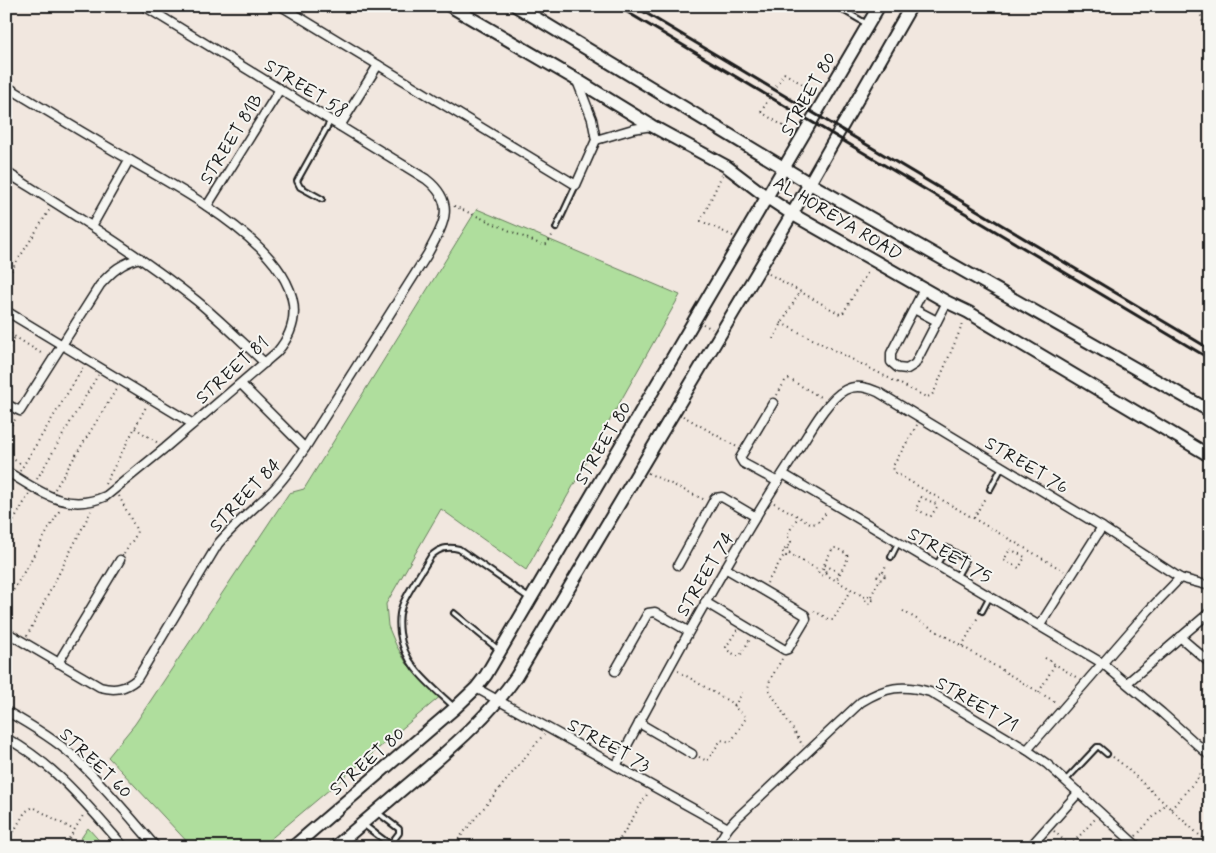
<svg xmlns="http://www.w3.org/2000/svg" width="1216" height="853" viewBox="0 0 1216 853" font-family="Mynerve,sans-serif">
  <rect width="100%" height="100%" fill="#f1e7df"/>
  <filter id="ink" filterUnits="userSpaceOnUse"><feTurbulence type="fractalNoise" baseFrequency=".02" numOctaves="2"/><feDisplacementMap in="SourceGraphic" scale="10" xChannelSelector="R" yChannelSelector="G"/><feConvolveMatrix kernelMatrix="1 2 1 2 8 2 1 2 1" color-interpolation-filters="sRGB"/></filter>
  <g filter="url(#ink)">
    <g fill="#afde9d" stroke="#667d5c">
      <polygon points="477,209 680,295 526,570 441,509 386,604 388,626 396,645 407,664 419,676 442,695 261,847 192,847 108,757 135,724 289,493 304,489"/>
      <polygon points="88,828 105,847 75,847"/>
    </g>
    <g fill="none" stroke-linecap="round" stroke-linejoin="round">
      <g stroke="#1c1c1c" stroke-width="8">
        <g id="lane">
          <polyline points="836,6 867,24"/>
          <polyline points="322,199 300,187 297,181 331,120"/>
          <polyline points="556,228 576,185"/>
          <polyline points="990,489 1002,467"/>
          <polyline points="891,557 898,543"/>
          <polyline points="937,564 947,548 964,558 965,562 957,576"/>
          <polyline points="982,611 990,596"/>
          <polyline points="454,613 499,650"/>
          <path d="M454,707C431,685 404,666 400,633C399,625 399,614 402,606C407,592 423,570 431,556C440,548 447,546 459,549L529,598"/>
          <polyline points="1066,780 1097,747 1099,747 1107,754"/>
          <polyline points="364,825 388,843 392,842 399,833 399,829 377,812"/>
        </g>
      </g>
      <g stroke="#1c1c1c" stroke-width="11">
        <g id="street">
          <polyline points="281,6 576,185 596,140 592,119 577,81"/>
          <path d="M6,86C47,111 88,136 130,160C183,192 346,272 277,352L165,448L106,496C66,514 40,491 6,471"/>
          <polyline points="340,126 378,65"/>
          <polyline points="596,140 633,129 652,126"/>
          <path d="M6,172C71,213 137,253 197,301C221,321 242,342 265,363"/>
          <polyline points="207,206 280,89"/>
          <polyline points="92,226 129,160"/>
          <polyline points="924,289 891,353 891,362 898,368 907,369 915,364 947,302"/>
          <polyline points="914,309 937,321"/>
          <polyline points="6,311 193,424"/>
          <polyline points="241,384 305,448"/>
          <polyline points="773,403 740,458 743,463 778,482"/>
          <path d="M6,404L20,411L100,285C112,271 122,263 140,258"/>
          <polyline points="783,474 1102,663 1162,713 1210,756"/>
          <polyline points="678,565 715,498 722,497 756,517"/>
          <polyline points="705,602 785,650 788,649 806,619 805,615 725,568"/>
          <polyline points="1040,625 1102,527"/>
          <path d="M6,632L100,687C115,691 125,689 137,679L218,544C233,526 251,511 268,495C283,481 294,465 305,448L427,255C443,225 458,204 426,179L144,6"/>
          <polyline points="1180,637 1210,663"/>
          <polyline points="58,663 120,560"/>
          <polyline points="615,671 648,613 655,612 688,631"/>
          <polyline points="1127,683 1210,612"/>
          <polyline points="476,688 728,828"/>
          <path d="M6,711C29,724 53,738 73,756C103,784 129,816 156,847"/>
          <polyline points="639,723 692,754"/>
          <path d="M6,738C55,764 88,806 124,847"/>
          <polyline points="1027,750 1148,611 1180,578"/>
          <path d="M616,766C673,660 730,554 796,453C808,435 826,400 845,390C856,384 867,387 878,392L1102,527L1180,578L1210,586"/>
          <path d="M716,847L728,828L736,819L861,702C886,687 902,684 930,692L1027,750L1047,764L1138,847"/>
          <polyline points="1030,847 1079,792"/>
        </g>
      </g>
      <g stroke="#1c1c1c" stroke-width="15">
        <g id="secondary">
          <polyline points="450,6 577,80 652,126 726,166 768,198 792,214 947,302 968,312 1210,456"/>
          <polyline points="516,6 809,183 1210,411"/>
          <polyline points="293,847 455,708 476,688 486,675 879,6"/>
          <path d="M335,847C364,822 393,797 423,772C457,743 490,714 516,677L792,214L911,6"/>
        </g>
      </g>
      <g stroke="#1c1c1c" stroke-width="2" stroke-dasharray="1 4" stroke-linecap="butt">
        <polyline points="1198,6 1210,47"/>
        <polyline points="784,73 815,92"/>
        <polyline points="761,112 793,132"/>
        <polyline points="722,175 701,221 733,236"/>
        <polyline points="454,206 542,245 547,244 553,234"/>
        <polyline points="769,274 840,314 843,313 869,270"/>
        <polyline points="6,279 50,209"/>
        <polyline points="781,323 926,397 931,396 934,392 964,321"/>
        <polyline points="703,324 712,329"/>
        <polyline points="6,331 44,355"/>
        <polyline points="773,339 799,293"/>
        <polyline points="6,352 15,337"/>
        <polyline points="777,395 785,381 789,379 822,398"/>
        <polyline points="683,416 737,447"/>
        <polyline points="917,425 893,466 894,472 1064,571"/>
        <polyline points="135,428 158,443"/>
        <polyline points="6,433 16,418"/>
        <polyline points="6,455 23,465"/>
        <polyline points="20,471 83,368"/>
        <polyline points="648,473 705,500"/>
        <polyline points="37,479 98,375"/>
        <polyline points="105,484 147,405"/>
        <polyline points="55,489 117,388"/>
        <polyline points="119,496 137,531 136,535 124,554"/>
        <polygon points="921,497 936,504 937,507 931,516 929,516 916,509"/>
        <polyline points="774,503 812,524 817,523 828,511"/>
        <polyline points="974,518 986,496"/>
        <polyline points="6,534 29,494"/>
        <polyline points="787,548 790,552 786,556 782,551 787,548 791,542 787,535 798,517"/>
        <polygon points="1010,549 1025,557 1019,568 1004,560"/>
        <polyline points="789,554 819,570"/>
        <polyline points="825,565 840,573"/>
        <circle cx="822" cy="572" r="3.5"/>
        <polyline points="823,569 825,562 833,548 836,548 847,554 848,558 836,581"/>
        <polyline points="883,572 887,563"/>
        <circle cx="881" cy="576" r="3.5"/>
        <polyline points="825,574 866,598"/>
        <polyline points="767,583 784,555"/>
        <polyline points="871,596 880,579"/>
        <circle cx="869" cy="600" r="3.5"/>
        <polyline points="6,603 61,508"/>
        <polyline points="814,611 830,620 833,620 851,589"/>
        <polyline points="903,611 1057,703"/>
        <polyline points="737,630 726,647 727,650 737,656 740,656 750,639"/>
        <polyline points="27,636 91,511"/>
        <polyline points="962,646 978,617"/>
        <polyline points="1045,658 1079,679"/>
        <polyline points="782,659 770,680 768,688 803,746"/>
        <polyline points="678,671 735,705"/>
        <polyline points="1039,692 1055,664"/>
        <polyline points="699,757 707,761 721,740 731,742 746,718 744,715 734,707 742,693"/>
        <polyline points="1113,757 1121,763 1210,845"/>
        <polyline points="1171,809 1198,778 1206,765"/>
        <polyline points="1054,831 1071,847"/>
        <polyline points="1136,836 1165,804"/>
        <polyline points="402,841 409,847"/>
        <polyline points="6,845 25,812 33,807 74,830"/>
        <polyline points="1070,846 1096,818"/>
        <polyline points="64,847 84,814"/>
        <polyline points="452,847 544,734"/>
        <polyline points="615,847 648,793"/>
      </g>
      <use href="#lane" stroke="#f6f6f2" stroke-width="4"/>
      <use href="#street" stroke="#f6f6f2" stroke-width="8"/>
      <use href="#secondary" stroke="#f6f6f2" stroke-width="11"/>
      <g stroke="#1c1c1c" stroke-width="3">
        <polyline points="617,6 1210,359"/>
        <polyline points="634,6 1210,349"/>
      </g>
      <polyline stroke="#1c1c1c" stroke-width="2" stroke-dasharray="1 4" stroke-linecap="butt" points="761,112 784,73"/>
    </g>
  </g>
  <g text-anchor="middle" stroke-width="4" stroke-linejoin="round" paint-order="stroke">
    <g font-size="18" fill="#1c1c1c" stroke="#f6f6f2">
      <text transform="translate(306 88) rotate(32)" y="6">STREET 58</text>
      <text transform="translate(808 94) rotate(-60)" y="6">STREET 80</text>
      <text transform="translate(231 139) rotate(-58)" y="6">STREET 81B</text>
      <text transform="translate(838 218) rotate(31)" y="6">AL HOREYA ROAD</text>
      <text transform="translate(232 370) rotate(-42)" y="6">STREET 81</text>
      <text transform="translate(603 443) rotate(-59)" y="6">STREET 80</text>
      <text transform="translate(1027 465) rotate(31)" y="6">STREET 76</text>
      <text transform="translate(245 495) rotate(-46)" y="6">STREET 84</text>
      <text transform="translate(950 555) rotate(30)" y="6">STREET 75</text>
      <text transform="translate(705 574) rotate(-59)" y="6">STREET 74</text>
      <text transform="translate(977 704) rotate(30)" y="6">STREET 71</text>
      <text transform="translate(609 745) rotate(29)" y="6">STREET 73</text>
      <text transform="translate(367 761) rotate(-41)" y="6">STREET 80</text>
      <text transform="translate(96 763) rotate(44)" y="6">STREET 60</text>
    </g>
  </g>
  <rect width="1216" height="853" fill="none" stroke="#f6f6f2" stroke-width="25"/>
  <rect x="12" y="12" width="1191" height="828" fill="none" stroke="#1c1c1c" stroke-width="2" filter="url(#ink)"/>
</svg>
